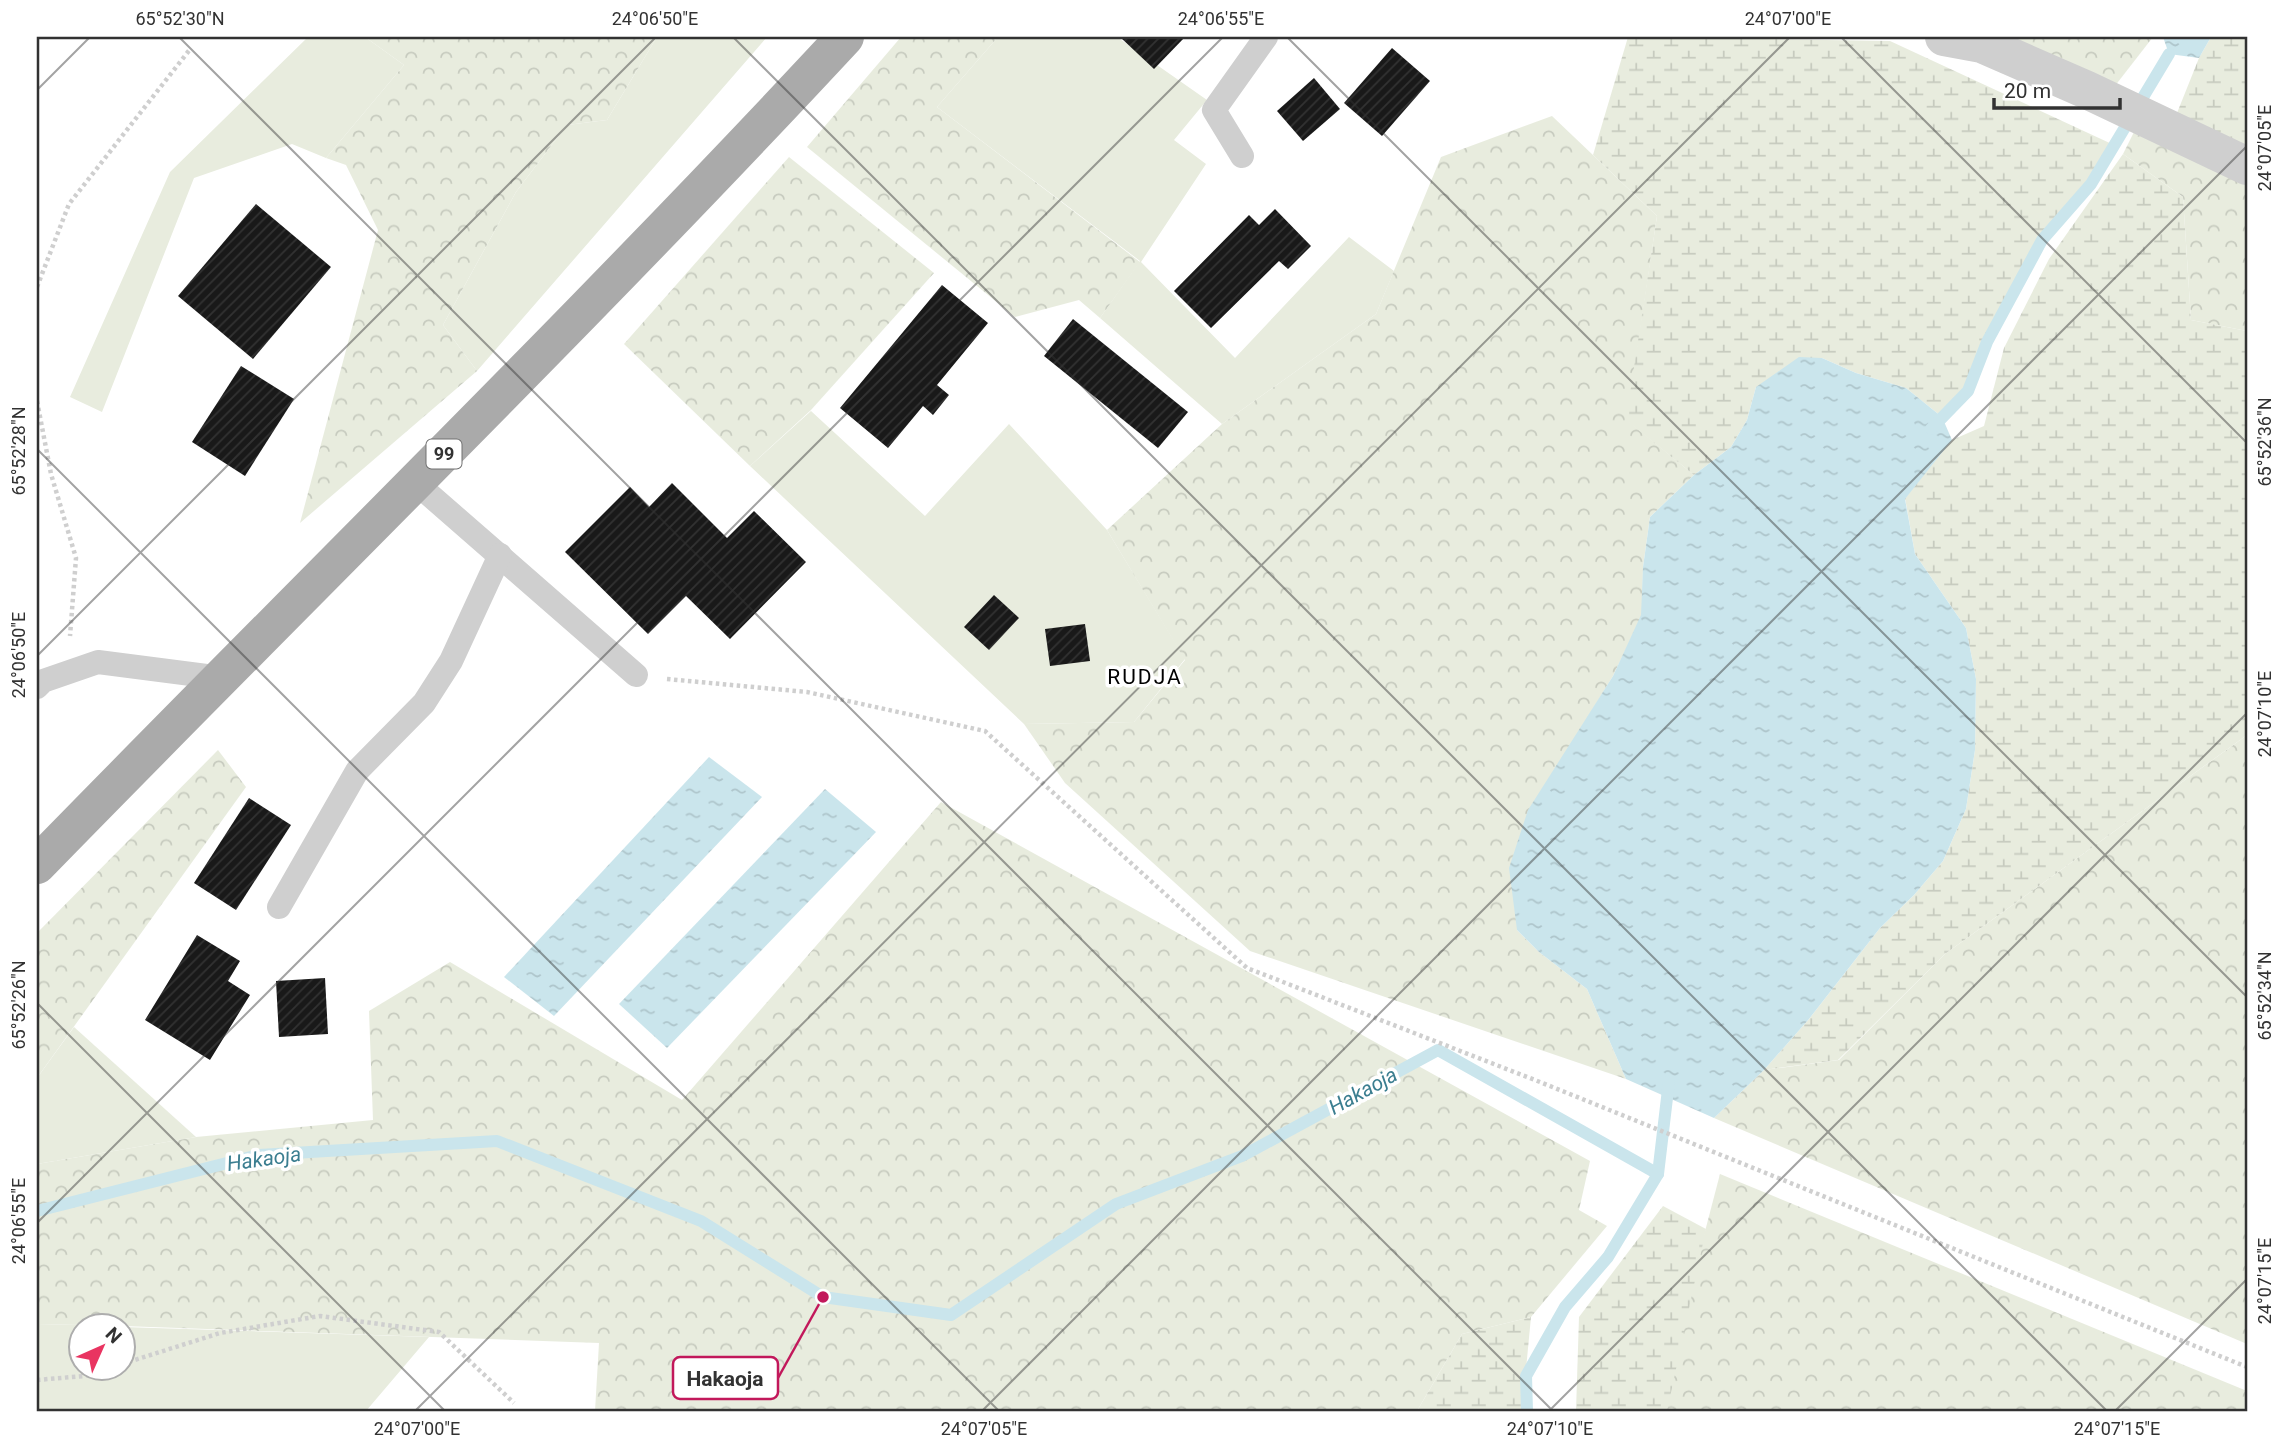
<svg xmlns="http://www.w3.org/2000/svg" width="2284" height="1448" viewBox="0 0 2284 1448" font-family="Roboto,sans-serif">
  <defs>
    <pattern id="forest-crowns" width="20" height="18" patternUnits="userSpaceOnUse" patternTransform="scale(1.75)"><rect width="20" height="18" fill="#e8ecde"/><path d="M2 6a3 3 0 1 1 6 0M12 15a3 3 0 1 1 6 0" fill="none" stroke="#c7cbbf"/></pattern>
    <pattern id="wetland-marsh" width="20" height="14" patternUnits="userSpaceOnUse" patternTransform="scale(1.75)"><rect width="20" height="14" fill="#e8ecde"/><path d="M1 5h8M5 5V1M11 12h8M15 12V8" fill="none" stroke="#c7cbbf"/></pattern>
    <pattern id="water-ripples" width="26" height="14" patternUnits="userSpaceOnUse" patternTransform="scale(1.75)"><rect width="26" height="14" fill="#cae5ec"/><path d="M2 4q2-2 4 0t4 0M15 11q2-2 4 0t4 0" fill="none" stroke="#aec5cb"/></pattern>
    <pattern id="building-hatch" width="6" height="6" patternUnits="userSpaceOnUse" patternTransform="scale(1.75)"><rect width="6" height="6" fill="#191919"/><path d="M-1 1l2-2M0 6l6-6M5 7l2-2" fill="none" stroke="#323232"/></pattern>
  </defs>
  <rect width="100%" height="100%" fill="#fff"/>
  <g fill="#e8ecde">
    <polygon points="308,37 365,37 404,65 326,158 292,144 194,178 102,412 70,397 170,172"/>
    <polygon points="657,37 767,37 477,371 443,325 516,192 567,125 607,120"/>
    <polygon points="998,37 1117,37 1207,100 1174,140 1206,164 1141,262 1235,358 1349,237 1394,271 1376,314 1222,424 1100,318 1140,261 937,107"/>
    <polygon points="811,411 925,516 1009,424 1107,530 1185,659 1134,722 1024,724 750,466"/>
    <polygon points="74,1027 196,1137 37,1164 37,1078"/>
    <polygon points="37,1324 83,1325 80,1326 80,1368 122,1368 123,1327 429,1337 366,1411 37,1411"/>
  </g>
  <g fill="url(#forest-crowns)">
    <polygon points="365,37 657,37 607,120 567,125 516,192 443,325 477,371 300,523 378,230 346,165 326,158 404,65"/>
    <polygon points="901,37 998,37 937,107 1140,262 1100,318 1079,300 1015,317 807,147"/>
    <polygon points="1969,37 2153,37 2111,91"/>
    <polygon points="1552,116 1657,216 1627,420 1694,475 1650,517 1643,567 1642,615 1613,676 1578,733 1517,930 1539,952 1587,989 1626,1079 1250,951 1065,783 1024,724 1134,722 1185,660 1107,530 1222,424 1376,314 1441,157"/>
    <polygon points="2139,122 2247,178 2247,331 2191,320 2183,197 2123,154"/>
    <polygon points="789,157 934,273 811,410 750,466 624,344"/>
    <polygon points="2247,735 2247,1344 1714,1118 1764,1070 1839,1060 1945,954"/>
    <polygon points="218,750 246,787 37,1078 37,933"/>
    <polygon points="941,802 1590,1161 1579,1210 1607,1226 1531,1317 1462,1334 1417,1411 595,1411 599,1343 122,1326 37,1324 37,1164 196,1137 373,1120 369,1011 450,962 682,1100"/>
    <polygon points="1720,1174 2247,1391 2247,1411 1658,1411"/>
  </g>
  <g fill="url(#wetland-marsh)">
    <polygon points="1628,37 1890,41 2114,145 2091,184 2042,240 1987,342 1968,391 1942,417 1906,388 1856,373 1822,358 1756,387 1747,420 1731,447 1694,475 1626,420 1657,216 1593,155"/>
    <polygon points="2211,37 2247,37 2247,147 2177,113 2199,58"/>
    <polygon points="2123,154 2183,197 2191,320 2247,331 2247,735 1945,954 1838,1060 1764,1070 1809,1019 1880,928 1914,895 1943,861 1966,809 1975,750 1976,679 1966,628 1915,554 1905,498 1952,440 1984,426 2004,348 2049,259"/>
    <polygon points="1663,1206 1706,1229 1667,1411 1576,1411 1579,1317"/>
    <polygon points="1531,1317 1522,1411 1417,1411 1462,1334"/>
  </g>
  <g fill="url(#water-ripples)">
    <polygon points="2163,37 2211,37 2199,58 2169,54"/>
    <polygon points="1799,357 1822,358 1856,373 1906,388 1942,417 1952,440 1905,499 1915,554 1966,628 1976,679 1975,750 1966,809 1943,861 1914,895 1880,928 1809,1019 1764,1070 1714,1118 1626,1079 1587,989 1539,952 1517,930 1509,868 1528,810 1613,676 1641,615 1643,567 1650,517 1694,475 1731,447 1747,420 1756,387"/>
    <polygon points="709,757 762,797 554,1016 504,977"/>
    <polygon points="825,789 876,832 667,1048 619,1004"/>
  </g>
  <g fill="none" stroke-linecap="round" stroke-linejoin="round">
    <g stroke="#cae5ec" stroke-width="12">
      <polyline points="1931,429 1968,391 1987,342 2042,240 2091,184 2169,54"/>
      <polyline points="37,1211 259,1155 497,1141 701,1221 823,1297 951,1315 1116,1204 1242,1156 1438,1050 1658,1174"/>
      <polyline points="1527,1411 1526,1376 1565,1307 1608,1257 1658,1174 1669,1081"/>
    </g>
  </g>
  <g fill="url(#building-hatch)">
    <polygon points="1120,37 1185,37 1154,69"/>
    <polygon points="1392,48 1430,81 1382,136 1344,103"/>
    <polygon points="1314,78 1340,109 1303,141 1277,111"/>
    <polygon points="256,204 331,267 253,359 178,296"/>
    <polygon points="1275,209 1311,246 1288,269 1279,261 1211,328 1174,291 1249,215 1259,225"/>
    <polygon points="942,285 988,323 937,385 949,395 933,415 923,406 888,448 840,408"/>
    <polygon points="1073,319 1188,412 1158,448 1044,356"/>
    <polygon points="241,366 294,399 245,476 192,442"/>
    <polygon points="672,483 727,538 754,511 806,562 730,639 686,596 648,634 565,552 630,487 649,507"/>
    <polygon points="994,595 1019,618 989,650 964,627"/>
    <polygon points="1085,624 1090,661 1050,666 1045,629"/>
    <polygon points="249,798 291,825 236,910 194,883"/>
    <polygon points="197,935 240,961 228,981 250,995 210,1060 145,1020"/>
    <polygon points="325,978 328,1034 279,1037 276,981"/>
  </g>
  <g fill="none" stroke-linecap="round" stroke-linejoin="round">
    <g stroke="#cfcfcf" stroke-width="4.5" stroke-dasharray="3.5 3.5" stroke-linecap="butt">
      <polyline points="37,287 69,204 191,48"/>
      <polyline points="37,401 51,474 76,558 70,636"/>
      <polyline points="667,679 807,692 985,731 1247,968 1540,1082 2247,1367"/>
      <polyline points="122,1364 220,1333 320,1316 439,1332 514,1403"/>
      <polyline points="37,1380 84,1376 112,1368"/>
    </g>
    <g stroke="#cfcfcf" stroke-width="24">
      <polyline points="1242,156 1214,110 1266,37"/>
      <polyline points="416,483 636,675"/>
      <polyline points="37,687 43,681 98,662 222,678"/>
      <polyline points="279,907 357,771 424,703 451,661 500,555"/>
    </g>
    <polyline stroke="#cfcfcf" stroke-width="38" points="1944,37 1982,44 2087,90 2247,166"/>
    <path stroke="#aaa" stroke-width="38" d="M37,865C306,589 582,320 845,37"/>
  </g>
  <path fill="none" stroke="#323232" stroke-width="2" stroke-opacity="0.45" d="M179,37L1553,1411M733,37L2107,1411M1287,37L2247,997M1841,37L2247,443M37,90L90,37M37,449L999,1411M37,656L656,37M37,1003L445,1411M37,1223L1223,37M415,1411L1790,37M982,1411L2247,146M1549,1411L2247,713M2115,1411L2247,1279"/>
  <g text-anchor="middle" stroke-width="7" stroke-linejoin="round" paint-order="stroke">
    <rect fill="#fff" stroke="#707070" stroke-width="2" x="426.5" y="439.5" width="35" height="29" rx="5"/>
    <g font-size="18" font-weight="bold" fill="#323232">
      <text x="444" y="460">99</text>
    </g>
    <g font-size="21" letter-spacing="2" fill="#000" stroke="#fff">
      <text x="1145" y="684">RUDJA</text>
    </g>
    <g font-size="21" font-style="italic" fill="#3b7e90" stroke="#fff">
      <text transform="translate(1363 1091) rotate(-29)" y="7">Hakaoja</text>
      <text transform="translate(264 1159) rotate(-8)" y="7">Hakaoja</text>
    </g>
  </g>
  <path fill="none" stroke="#c2185b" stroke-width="2.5" d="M823 1297L778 1378"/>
  <circle fill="#c2185b" stroke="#fff" stroke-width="2.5" cx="823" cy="1297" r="7"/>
  <rect fill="#fff" stroke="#c2185b" stroke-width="2.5" x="673" y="1357" width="105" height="42" rx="7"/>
  <g font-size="21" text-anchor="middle" font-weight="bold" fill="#323232">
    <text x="725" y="1386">Hakaoja</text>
  </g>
  <rect width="2284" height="1448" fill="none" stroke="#ffffff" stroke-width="77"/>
  <g transform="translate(102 1347) rotate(45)"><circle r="33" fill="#ffffff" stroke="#adadad" stroke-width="2"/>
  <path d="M0-5L12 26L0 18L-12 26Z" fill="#e93461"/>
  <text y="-10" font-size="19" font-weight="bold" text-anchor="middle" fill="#323232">N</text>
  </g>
  <path d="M1994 98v10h126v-10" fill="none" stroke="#323232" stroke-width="3.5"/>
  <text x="2004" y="98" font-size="21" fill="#323232" stroke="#ffffff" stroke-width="5" paint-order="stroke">20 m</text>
  <rect x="38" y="38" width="2208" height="1372" fill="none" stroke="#323232" stroke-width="2.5"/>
  <g font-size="18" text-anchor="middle" fill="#323232">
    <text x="180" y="25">65°52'30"N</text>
    <text x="655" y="25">24°06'50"E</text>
    <text x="1221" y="25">24°06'55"E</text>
    <text x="1788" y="25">24°07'00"E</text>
    <text transform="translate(2265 148) rotate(-90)" y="6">24°07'05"E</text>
    <text transform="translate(2265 442) rotate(-90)" y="6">65°52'36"N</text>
    <text transform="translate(19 451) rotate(-90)" y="6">65°52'28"N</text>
    <text transform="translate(19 655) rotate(-90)" y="6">24°06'50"E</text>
    <text transform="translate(2265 714) rotate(-90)" y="6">24°07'10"E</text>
    <text transform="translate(2265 996) rotate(-90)" y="6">65°52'34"N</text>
    <text transform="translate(19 1005) rotate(-90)" y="6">65°52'26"N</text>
    <text transform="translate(19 1221) rotate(-90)" y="6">24°06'55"E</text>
    <text transform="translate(2265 1281) rotate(-90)" y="6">24°07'15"E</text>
    <text x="417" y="1435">24°07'00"E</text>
    <text x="984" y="1435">24°07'05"E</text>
    <text x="1550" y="1435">24°07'10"E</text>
    <text x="2117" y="1435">24°07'15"E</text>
  </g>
</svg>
